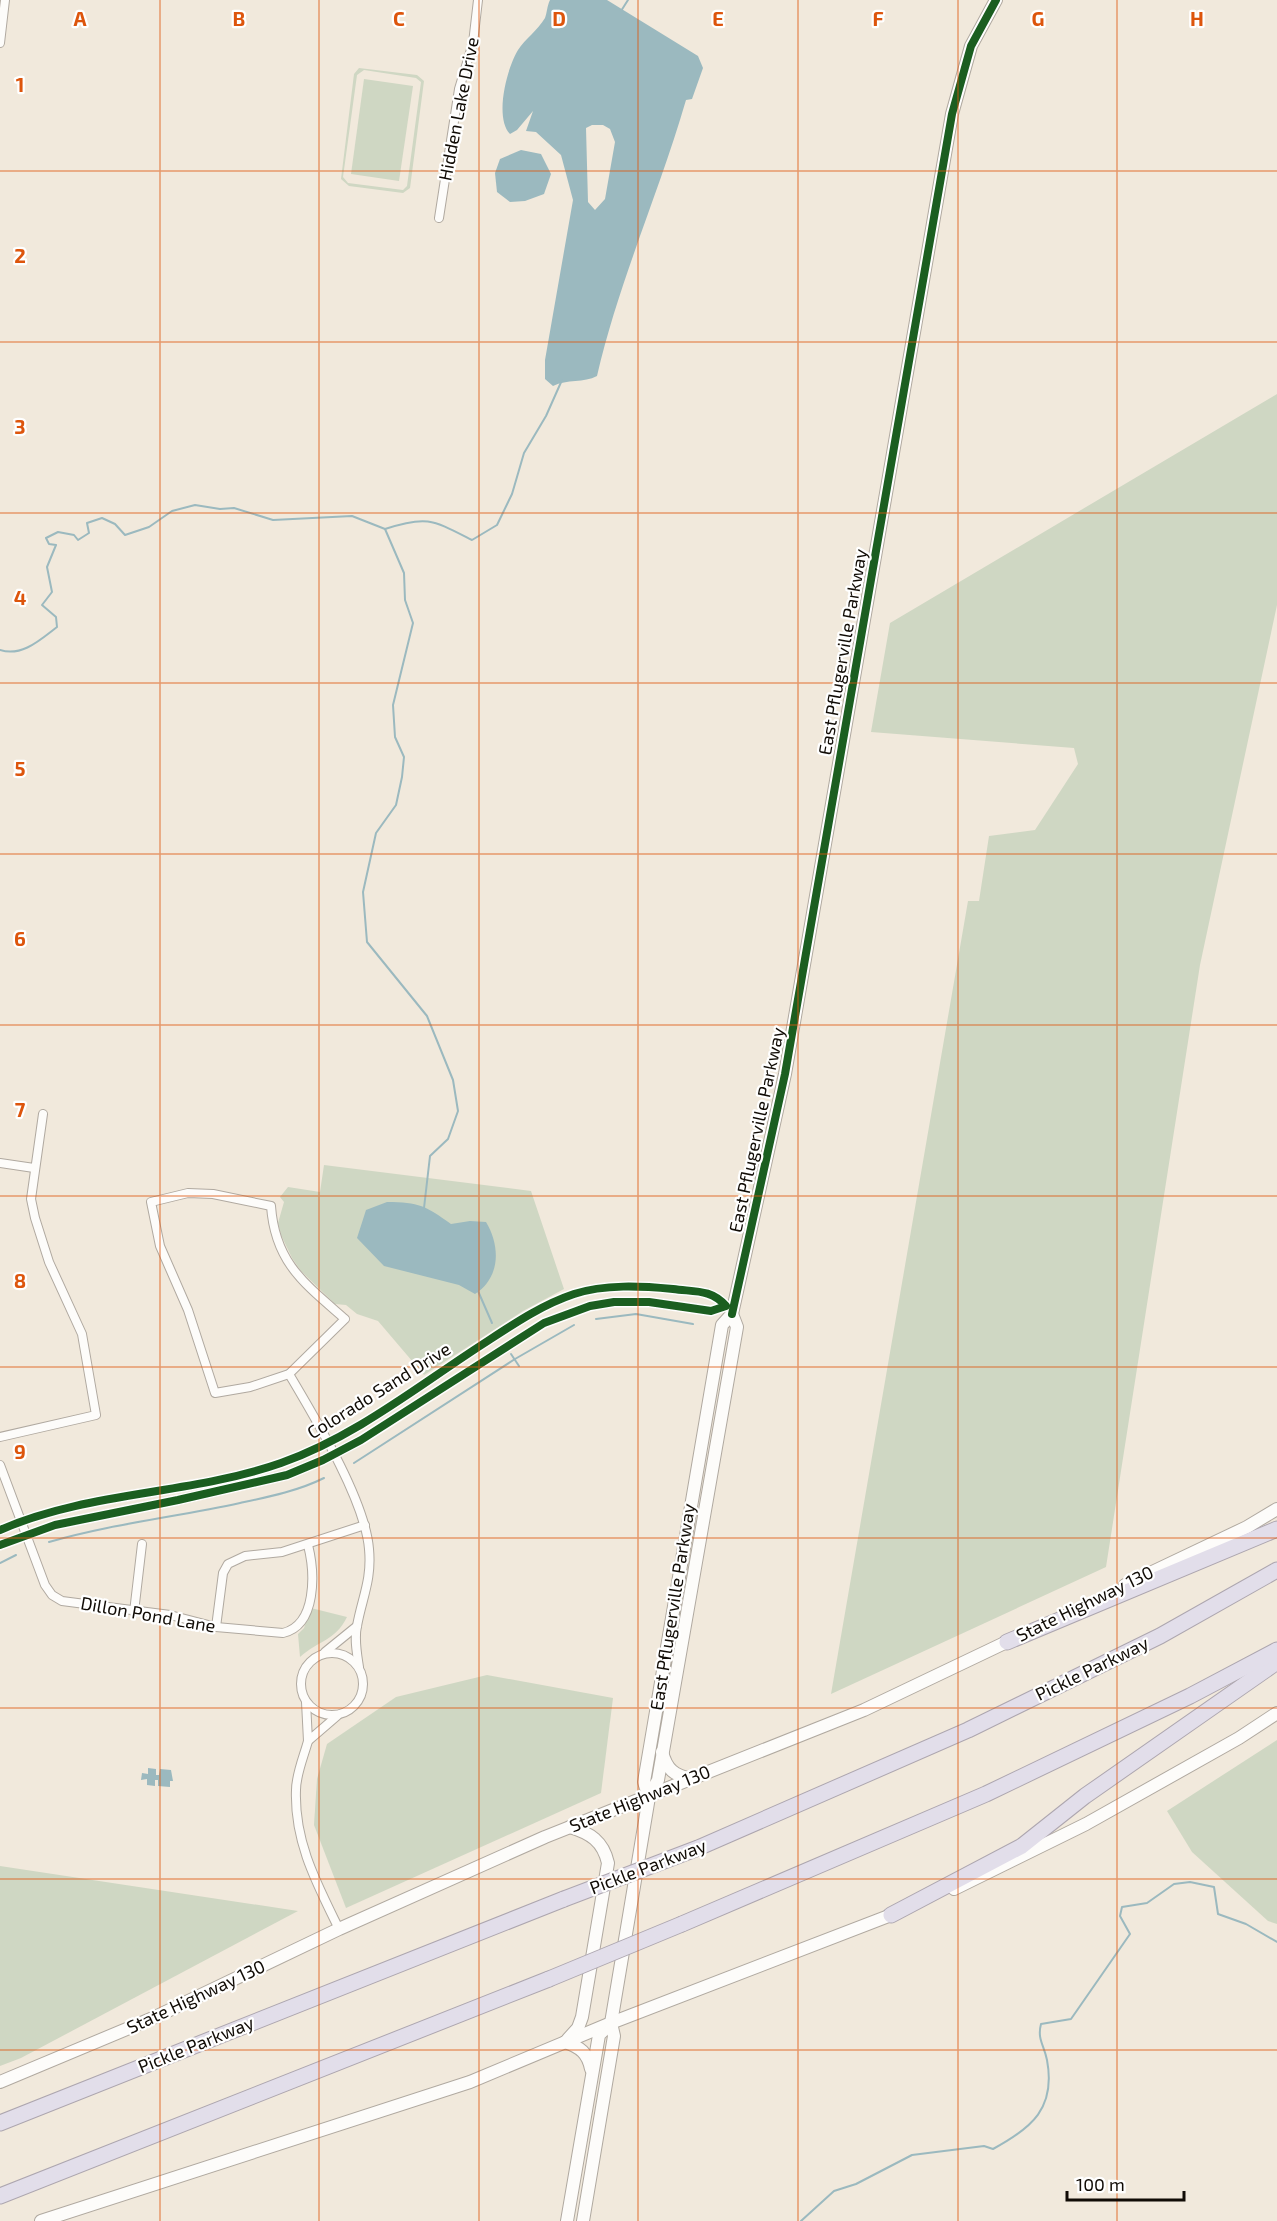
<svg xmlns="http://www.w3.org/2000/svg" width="1277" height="2221" viewBox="0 0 1277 2221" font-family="'Exo 2',sans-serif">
  <rect width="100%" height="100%" fill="#f1e9dc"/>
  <g fill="#cfd7c3" fill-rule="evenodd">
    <path d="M359,68L417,75L424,81L410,188L403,193L349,186L341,179L354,74ZM364,70L416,78L421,82L407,186L403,190L348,183L343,177L357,75Z"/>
    <polygon points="364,79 413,86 399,181 351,174"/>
    <polygon points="1277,394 1277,605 1200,965 1106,1567 831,1694 968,901 979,901 989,836 1035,830 1078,764 1074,748 871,732 890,623"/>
    <polygon points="324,1165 531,1191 564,1289 523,1311 424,1375 378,1321 357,1314 346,1305 335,1304 301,1271 292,1258 281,1235 278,1223 284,1202 280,1197 288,1187 320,1192"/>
    <path d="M311,1608L347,1617C335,1641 319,1640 300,1657L298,1634L304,1628Z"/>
    <polygon points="487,1675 613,1698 601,1793 346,1908 314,1825 317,1779 327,1744 396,1697"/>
    <polygon points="1277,1740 1277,1924 1268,1921 1192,1852 1167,1811"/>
    <polygon points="0,1866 298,1911 21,2058 0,2066"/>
  </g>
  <g fill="#9bb9bf" fill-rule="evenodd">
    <path d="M550,0H607L698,56L703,68L692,99L686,100C659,193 619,281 597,376C584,383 567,379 553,386L545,379V360L573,200L561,155L536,132L526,131L533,111L517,130L510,134C494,117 507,68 518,50C525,39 538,30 545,18C547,13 547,6 550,0ZM592,125H603L610,129L615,142L605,199L595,210L588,202L586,128Z"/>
    <polygon points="521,150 541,154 551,174 544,194 525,201 510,202 497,192 495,173 500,159"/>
    <path d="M387,1202C419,1202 426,1206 451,1224L470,1221L486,1222C501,1247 500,1278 475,1294L459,1285L384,1266L357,1238L366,1210Z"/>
    <polygon points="148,1768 156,1769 156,1775 159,1775 160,1769 171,1770 173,1781 170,1781 170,1787 158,1786 158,1780 155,1780 155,1786 147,1785 147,1779 141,1780 142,1773 148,1774"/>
  </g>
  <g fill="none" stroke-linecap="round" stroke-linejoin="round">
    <g stroke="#9bb9bf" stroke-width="2">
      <polyline points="621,11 628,0"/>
      <polyline points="385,529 404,573 405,600 413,623 393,705 395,737 404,757 402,777 396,805 376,833 363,892 367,942 427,1016 453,1080 458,1111 448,1139 430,1156 424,1208"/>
      <path d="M0,650C22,657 40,640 57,627L56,617L42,605L52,592L47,567L56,545L49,544L46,538L58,532L74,535L78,540L89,533L87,523L102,518L115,524L125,535L149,527L172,511L195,505L220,509L234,508L273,520L352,516L385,529C427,515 433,520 472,540L497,525L512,494L524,453L546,416L562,380"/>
      <polyline points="478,1291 492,1323"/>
      <polyline points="596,1319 636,1314 693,1324"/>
      <polyline points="511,1354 519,1366"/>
      <polyline points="354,1463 515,1359 574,1325"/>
      <path d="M49,1542C111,1524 176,1517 240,1503C268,1497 298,1491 324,1478"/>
      <polyline points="0,1563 16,1555"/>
      <path d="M801,2221L834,2191L856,2184L912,2155L984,2146L993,2149C1032,2128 1056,2108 1047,2060C1044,2045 1037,2039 1041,2024L1071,2019L1130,1934L1120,1916L1122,1907L1147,1903L1174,1884L1190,1882L1214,1887L1218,1914L1246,1924L1277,1942"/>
    </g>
    <g stroke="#b0a9a0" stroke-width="10">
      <g id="street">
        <polyline points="0,43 5,0"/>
        <polyline points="439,218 459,89 473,43 478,0"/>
        <polyline points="0,1163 34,1168"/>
        <path d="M188,1193L213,1194L271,1206C275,1263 305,1284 345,1319L289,1374L250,1387L215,1393L188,1310L160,1246L151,1202Z"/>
        <path d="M289,1374C315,1418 365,1500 369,1549C372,1580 362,1598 357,1626C354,1639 357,1654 359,1667"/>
        <polyline points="0,1437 96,1415 82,1334 49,1262 35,1218 31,1199 43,1114"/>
        <path d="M0,1465L45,1585L52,1595L62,1601L170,1615L216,1627L283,1633C317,1625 315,1573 308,1545"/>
        <path d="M0,1530C89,1491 190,1495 281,1463C355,1437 418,1386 483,1344C512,1325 541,1305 574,1294C605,1284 641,1286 673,1289C695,1292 711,1289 726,1306L711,1311L649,1302H614L590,1306L544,1323L361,1440L323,1460L287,1475L178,1500L55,1525L0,1545"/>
        <polyline points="134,1612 142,1544"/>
        <polyline points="216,1627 223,1573 228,1564 245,1556 282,1552 365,1525"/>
        <polyline points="325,1652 357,1626"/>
        <circle cx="332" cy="1684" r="31"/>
        <polyline points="306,1702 308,1741 337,1716"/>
        <path d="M308,1741C304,1756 296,1774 296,1790C294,1842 317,1884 339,1929"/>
      </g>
    </g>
    <g stroke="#b0a9a0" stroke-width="14">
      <g id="secondary">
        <polyline points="732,1314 785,1074 952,114 971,46 996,0"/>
        <polygon points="732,1314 737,1327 658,1780 649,1797 644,1782 722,1325"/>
        <polyline points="1125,1585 1247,1527 1277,1509"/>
        <path d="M662,1752C667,1770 674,1775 691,1779"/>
        <polyline points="954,1889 1086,1824 1239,1738 1277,1713"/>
        <path d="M568,2039L578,2028L582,2017L608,1863C603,1841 590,1833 570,1827"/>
        <path d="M565,2042C580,2047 588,2053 591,2069"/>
        <polyline points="0,2082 153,2018 339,1929 545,1837 864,1710 1015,1638"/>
        <polyline points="41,2221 470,2082 611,2023 899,1912"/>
        <polyline points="567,2221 599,2035 608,2026"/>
        <polyline points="583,2221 614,2036 611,2023 649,1797"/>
      </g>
    </g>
    <g stroke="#ada6af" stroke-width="17">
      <g id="highway">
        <polyline points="1007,1642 1277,1529"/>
        <polyline points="698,1848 968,1730 1160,1636 1277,1570"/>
        <polyline points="891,1915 1022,1846 1085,1796 1277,1662"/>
        <polyline points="682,1924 986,1794 1190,1696 1277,1650"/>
        <polyline points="0,2123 564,1899"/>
        <polyline points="0,2196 549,1979"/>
      </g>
    </g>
    <use href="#street" stroke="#fdfcfa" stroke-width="8"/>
    <use href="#secondary" stroke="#fdfcfa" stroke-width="12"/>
    <use href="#highway" stroke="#e2deea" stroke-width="15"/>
    <g stroke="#ada6af" stroke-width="17" stroke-linecap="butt">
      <g id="highway-bridge">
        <polyline points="564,1899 698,1848"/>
        <polyline points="549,1979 682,1924"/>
      </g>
    </g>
    <use href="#highway-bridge" stroke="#e2deea" stroke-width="15"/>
    <g stroke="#fff" stroke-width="11">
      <g id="cycleway">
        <polyline points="732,1314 785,1074 952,114 971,46 996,0"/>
        <path d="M0,1530C89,1491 190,1495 281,1463C355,1437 418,1386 483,1344C512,1325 541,1305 574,1294C605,1284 641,1286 673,1289C695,1292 711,1289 726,1306L711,1311L649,1302H614L590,1306L544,1323L361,1440L323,1460L287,1475L178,1500L55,1525L0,1545"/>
      </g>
    </g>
    <use href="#cycleway" stroke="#1b5e20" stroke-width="8"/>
  </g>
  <path fill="none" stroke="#dd550c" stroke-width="1.5" stroke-opacity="0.55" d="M160,0V2221M319,0V2221M479,0V2221M638,0V2221M798,0V2221M958,0V2221M1117,0V2221M0,171H1277M0,342H1277M0,513H1277M0,683H1277M0,854H1277M0,1025H1277M0,1196H1277M0,1367H1277M0,1538H1277M0,1708H1277M0,1879H1277M0,2050H1277"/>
  <g text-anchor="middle" stroke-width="4.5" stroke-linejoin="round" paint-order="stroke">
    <g font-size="18" fill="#100b05" stroke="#fff">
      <text transform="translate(459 109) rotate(-79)" y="6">Hidden Lake Drive</text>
      <text transform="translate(843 652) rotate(-80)" y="6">East Pflugerville Parkway</text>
      <text transform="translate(757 1130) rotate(-78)" y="6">East Pflugerville Parkway</text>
      <text transform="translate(379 1391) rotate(-32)" y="6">Colorado Sand Drive</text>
      <text transform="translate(1085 1604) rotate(-26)" y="6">State Highway 130</text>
      <text transform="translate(673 1607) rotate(-81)" y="6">East Pflugerville Parkway</text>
      <text transform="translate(148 1615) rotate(10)" y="6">Dillon Pond Lane</text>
      <text transform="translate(1092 1669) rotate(-26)" y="6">Pickle Parkway</text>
      <text transform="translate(640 1799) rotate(-22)" y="6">State Highway 130</text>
      <text transform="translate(648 1867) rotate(-21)" y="6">Pickle Parkway</text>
      <text transform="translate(196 1997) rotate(-25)" y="6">State Highway 130</text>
      <text transform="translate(196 2045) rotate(-22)" y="6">Pickle Parkway</text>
    </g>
  </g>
  <g font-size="20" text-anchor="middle" font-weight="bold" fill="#dd550c" stroke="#fff" stroke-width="4.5" stroke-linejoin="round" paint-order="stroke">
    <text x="80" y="26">A</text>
    <text x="239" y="26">B</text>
    <text x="399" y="26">C</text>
    <text x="559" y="26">D</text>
    <text x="718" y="26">E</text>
    <text x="878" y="26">F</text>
    <text x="1038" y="26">G</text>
    <text x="1197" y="26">H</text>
    <text x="20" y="92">1</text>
    <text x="20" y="263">2</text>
    <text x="20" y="434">3</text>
    <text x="20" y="605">4</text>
    <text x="20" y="776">5</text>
    <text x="20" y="946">6</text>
    <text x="20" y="1117">7</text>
    <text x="20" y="1288">8</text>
    <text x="20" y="1459">9</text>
  </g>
  <path d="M1067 2191v9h117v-9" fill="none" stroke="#100b05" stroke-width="3"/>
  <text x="1076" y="2191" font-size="18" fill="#100b05" stroke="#ffffff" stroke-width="4.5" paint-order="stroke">100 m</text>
</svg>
